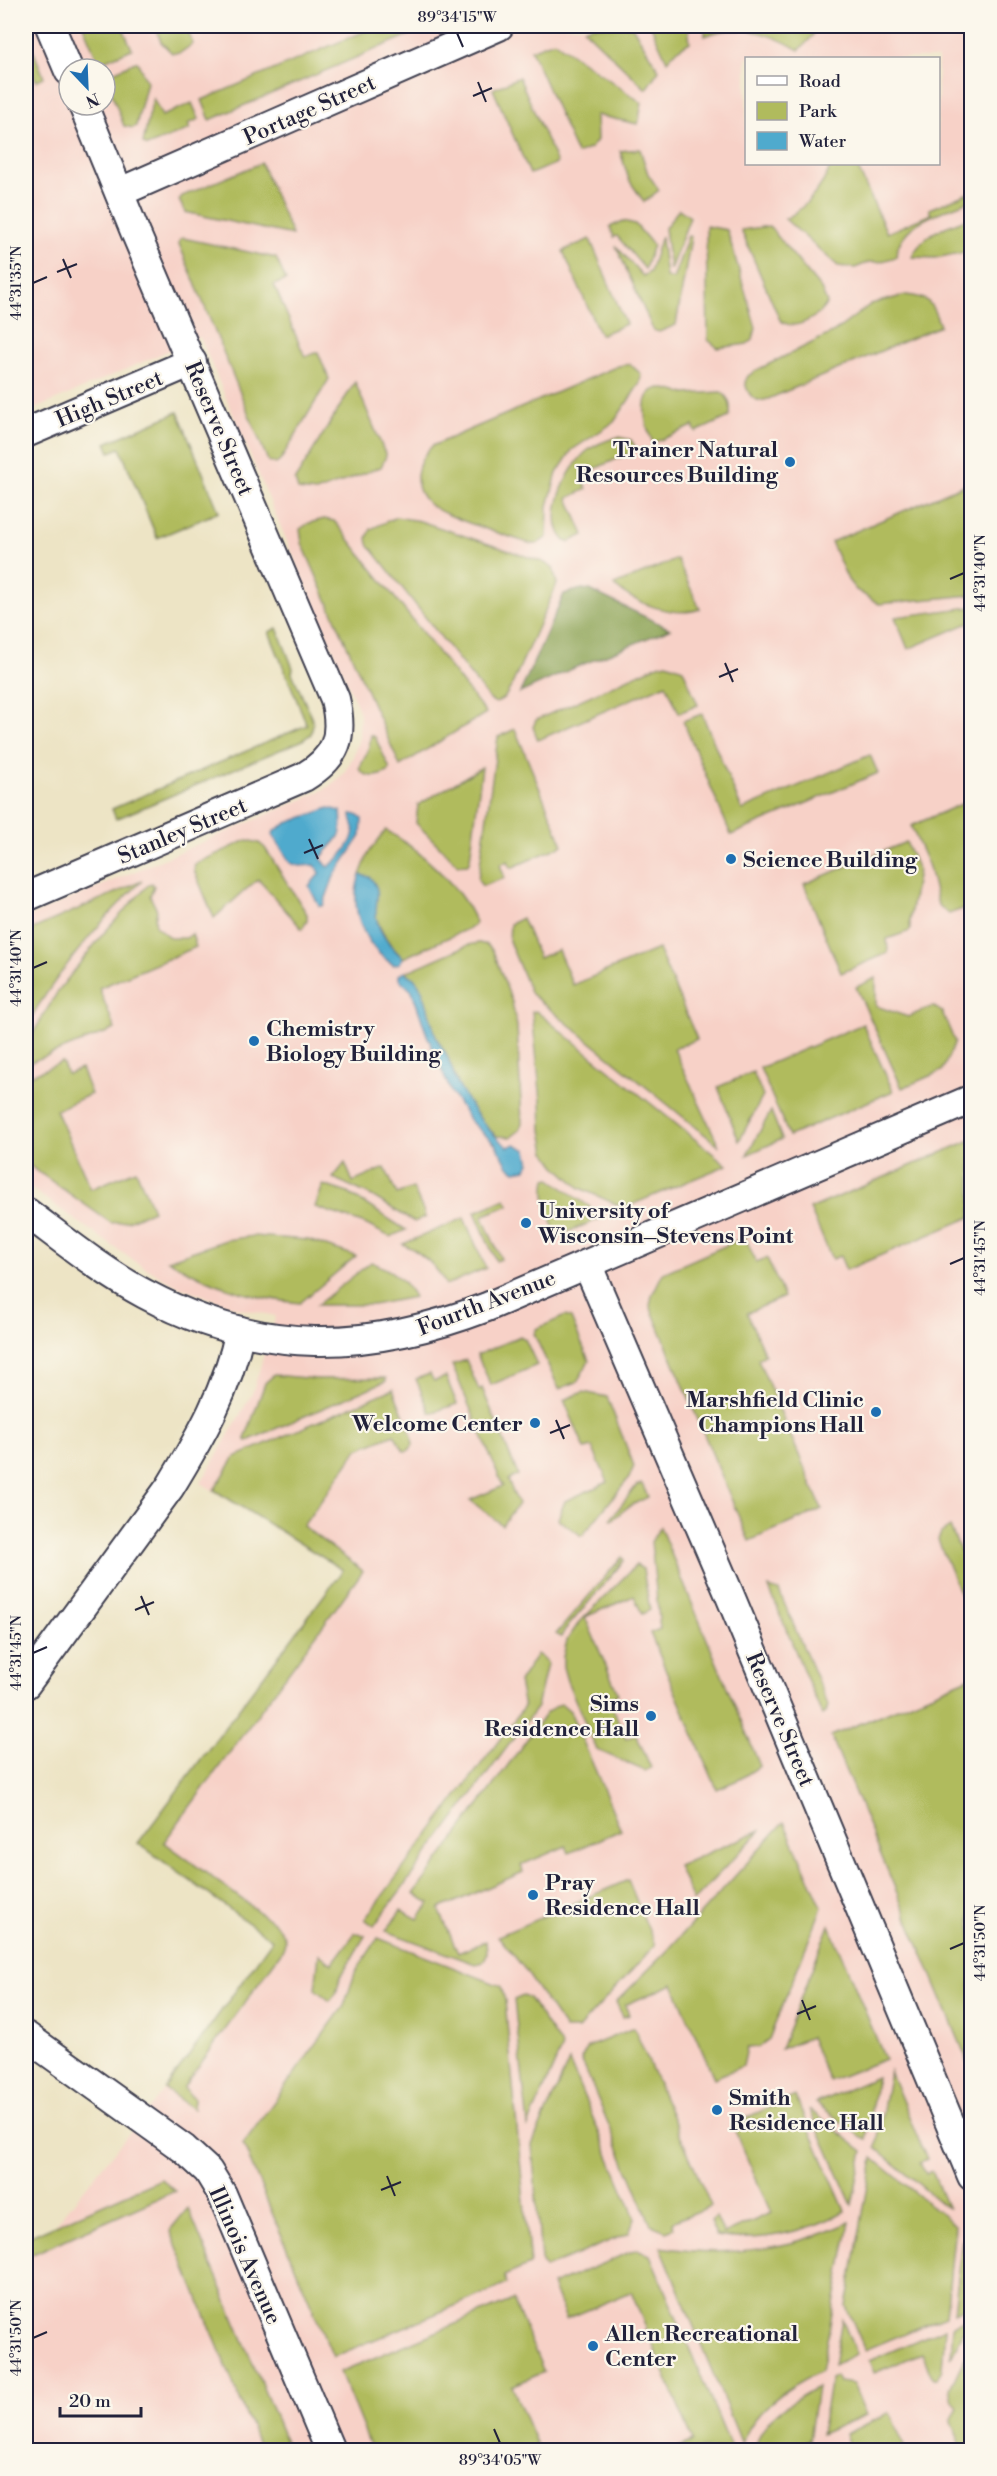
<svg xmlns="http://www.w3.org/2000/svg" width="997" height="2476" viewBox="0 0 997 2476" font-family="'Libre Bodoni',serif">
  <rect width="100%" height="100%" fill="#fbf7ec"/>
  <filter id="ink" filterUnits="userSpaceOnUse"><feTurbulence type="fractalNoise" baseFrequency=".0167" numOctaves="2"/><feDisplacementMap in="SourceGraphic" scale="12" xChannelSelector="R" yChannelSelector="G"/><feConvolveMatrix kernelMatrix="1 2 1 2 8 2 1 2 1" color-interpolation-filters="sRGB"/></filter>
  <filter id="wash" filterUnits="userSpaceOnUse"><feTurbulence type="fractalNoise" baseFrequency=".008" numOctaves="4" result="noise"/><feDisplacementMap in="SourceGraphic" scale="24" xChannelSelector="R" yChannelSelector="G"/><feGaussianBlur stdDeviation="1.35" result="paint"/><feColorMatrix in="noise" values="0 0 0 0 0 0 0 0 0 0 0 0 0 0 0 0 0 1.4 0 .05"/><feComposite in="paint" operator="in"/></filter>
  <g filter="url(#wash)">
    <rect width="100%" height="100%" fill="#ede4c5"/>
    <path fill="#f7d1c7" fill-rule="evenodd" d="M26,26H971V2450H26V2238L55,2225L165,2089L272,1940L138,1843L343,1570L201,1483L252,1394L276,1316L237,1308L177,1286L134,1261L26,1185V918L315,794L330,786L344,773L353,757L359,738L360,713L200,337L26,413ZM746,58H938V164H746ZM69,69H105V105H69Z"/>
    <g fill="#b0bb5d" stroke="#696e4c" stroke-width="1.5">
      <polygon points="83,26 122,26 132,49 99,63"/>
      <polygon points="155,26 186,26 193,44 180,53 172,53 161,42"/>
      <polygon points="377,26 430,26 210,120 202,100"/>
      <polygon points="592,26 632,26 659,70 646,89 584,29"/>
      <polygon points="651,26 688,26 690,42 677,50 667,61"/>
      <path d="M705,26H816C815,36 806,43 799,50C770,33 738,22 705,36Z"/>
      <polygon points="26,33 44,77 36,81 26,57"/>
      <polygon points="554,41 642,103 638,124 596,115 597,140 591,148 577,154 531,50"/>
      <polygon points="137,61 147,82 136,126 133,128 124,126 105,76"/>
      <polygon points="519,77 557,163 530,174 493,89"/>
      <polygon points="153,98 162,116 192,103 199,119 188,124 190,129 147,146 143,143"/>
      <polygon points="640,149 648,174 659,190 644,202 629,180 620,151"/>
      <polygon points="261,163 292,235 185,212 179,200 182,196"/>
      <path d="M832,164H856L887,233L931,214L929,209L971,192V200C943,212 899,221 896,257L879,262H870L855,268L838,266L785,219C808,207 822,187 832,164Z"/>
      <polygon points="679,209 690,217 670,270 665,228"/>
      <path d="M971,217V251L935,258L912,257C924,231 946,227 971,217Z"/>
      <polygon points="623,221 635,224 653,245 645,269 617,236 614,237 610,227"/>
      <polygon points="706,226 727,230 756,328 753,339 747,344 718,348 708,340"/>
      <path d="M769,226L821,289L827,303C819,317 794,333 780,320L741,230Z"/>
      <polygon points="661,236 666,277 673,279 688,236 691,237 676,325 659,332 653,330 616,246 643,276 650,272"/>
      <polygon points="183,238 276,258 286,280 274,285 305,357 318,352 329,379 280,461 276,464 268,461 179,244 180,239"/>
      <polygon points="590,239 626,324 600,335 563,251"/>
      <path d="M906,295C931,297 932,304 940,326L768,399C754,404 748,395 745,382L748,376L757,370L834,332L871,304Z"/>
      <path d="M630,364L641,374L640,383L614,422L572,450L557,473L548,506L547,537L537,544H531C509,536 442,517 428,503C410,485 416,462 432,446L618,366Z"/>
      <polygon points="355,382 386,456 381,467 316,492 298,490 295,480"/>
      <path d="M661,388L686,394L721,392C730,398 732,408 729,417L696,432L693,426L653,443C646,428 635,391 661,388Z"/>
      <polygon points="178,412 219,512 157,538 120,448 110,452 106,443"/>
      <path d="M618,437L631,440L637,450L581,475L587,489L568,498L584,535L569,542L565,541C543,518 567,468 587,451C596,444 607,440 618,437Z"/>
      <polygon points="971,482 971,595 879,604 856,590 848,580 831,542"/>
      <polygon points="396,517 420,521 543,562 553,568 557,584 511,687 505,697 496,703 490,700 368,544 367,538 371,529"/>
      <polygon points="324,519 334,521 340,528 486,713 400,766 302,543 300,529 309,523"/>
      <path d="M677,559L700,609C675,618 632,603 614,585Z"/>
      <polygon points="971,607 971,622 908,649 895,617"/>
      <polygon points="277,628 293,668 292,673 311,716 313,724 311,734 301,741 116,819 112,809 307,725 269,632"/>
      <polygon points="667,663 683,669 698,705 679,713 666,684 538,740 533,727 536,720 658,665"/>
      <polygon points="702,714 742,810 870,755 878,773 731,835 683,721"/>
      <polygon points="515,729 563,845 511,868 508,861 500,865 505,878 482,886 478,879 498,737"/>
      <path d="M371,735L375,737L390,769L388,772C377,777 367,779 359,769L368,751Z"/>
      <polygon points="482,767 470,859 468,864 458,865 416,823 418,805"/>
      <polygon points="971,800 971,906 949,914 938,905 929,867 911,826"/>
      <path d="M386,830C418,849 460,885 475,921L474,926L403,958C378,936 372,905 360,875L369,852Z"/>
      <polygon points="247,840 259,843 265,848 307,914 307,921 302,929 258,879 214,918 194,870 195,864"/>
      <polygon points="906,842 918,870 910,917 910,931 887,939 888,953 841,973 804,884"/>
      <path d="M142,881C97,924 57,973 26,1026V932Z"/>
      <polygon points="152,883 154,886 150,896 157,910 155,919 156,926 170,938 186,938 192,934 196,947 99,988 115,1029 26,1064 26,1045 58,991 102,935 148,885"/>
      <polygon points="522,918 539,958 558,950 573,985 658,949 697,1039 674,1049 719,1146 531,994 509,941 510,924"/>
      <polygon points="479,943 487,945 493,951 512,1002 517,1026 522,1123 520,1130 511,1137 497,1136 484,1125 461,1091 446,1053 437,1040 422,991 406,972 468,945"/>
      <polygon points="876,978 876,1006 908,1017 933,1006 942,1012 955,1042 942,1071 902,1088 856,987"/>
      <polygon points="536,1011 727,1165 624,1208 580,1188 555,1165 546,1152 542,1130 541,1101 532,1012"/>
      <polygon points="863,1024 893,1091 789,1136 760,1068"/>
      <polygon points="62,1062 67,1074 81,1069 91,1094 56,1110 91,1189 136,1170 153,1210 128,1221 111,1223 26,1163 26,1077"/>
      <polygon points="753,1072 763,1096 739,1141 718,1087"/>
      <polygon points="771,1111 782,1139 747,1155"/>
      <polygon points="971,1140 971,1217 846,1270 840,1256 832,1259 810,1209"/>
      <polygon points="345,1163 353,1182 385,1168 397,1194 413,1188 426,1217 414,1222 372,1196 333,1178"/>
      <path d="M549,1178L604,1217L558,1236C549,1221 542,1196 546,1179Z"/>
      <polygon points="323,1185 348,1193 406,1230 390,1237 365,1224 315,1207"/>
      <polygon points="506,1199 509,1205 482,1216 501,1259 496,1261 475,1212"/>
      <path d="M464,1218L486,1268L446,1285C437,1266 422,1253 403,1244Z"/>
      <path d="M253,1236L308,1240L356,1256L300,1303C249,1298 212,1286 168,1260L226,1240Z"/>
      <polygon points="745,1237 756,1262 767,1258 784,1297 747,1313 765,1355 758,1359 822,1509 749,1541 650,1306 652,1295 663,1273"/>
      <path d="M371,1262C391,1270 404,1278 414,1297L373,1305H317Z"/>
      <polygon points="565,1316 571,1318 589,1361 577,1382 559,1389 534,1334 536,1329"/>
      <polygon points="520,1336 525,1339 537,1365 491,1385 477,1355"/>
      <polygon points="466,1360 479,1390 482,1388 518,1475 508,1480 518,1504 502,1525 470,1500 503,1486 452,1365"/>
      <polygon points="430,1374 434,1381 446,1377 457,1404 430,1413 416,1379"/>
      <polygon points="274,1375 316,1379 386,1378 386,1381 247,1441 245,1439 265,1383"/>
      <path d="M393,1389L412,1436L413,1445L409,1450L404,1451L394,1434L358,1449L303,1526L363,1571L164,1842L274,1923C285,1934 289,1941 280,1954L183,2088L194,2098L193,2109L165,2089L272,1940L138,1843L343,1570L214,1490L235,1457Z"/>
      <polygon points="583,1392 607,1397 634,1466 629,1478 582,1536 558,1519 565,1501 608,1482 592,1447 585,1449 564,1400"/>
      <polygon points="642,1484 648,1497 628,1507 612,1520 611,1518 637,1485"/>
      <polygon points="660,1527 760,1766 740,1779 717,1789 650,1633 660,1629 651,1542"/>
      <polygon points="950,1527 971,1576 971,1621 938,1540 941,1533"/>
      <polygon points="622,1557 624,1560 617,1569 564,1631 561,1637 556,1634"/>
      <polygon points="636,1565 643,1569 650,1610 642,1614 634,1596 585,1617 618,1694 609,1699 626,1739 636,1734 651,1768 645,1771 597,1750 567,1681 563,1667 563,1657 567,1640 578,1624"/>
      <polygon points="769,1588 779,1591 828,1705 826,1713 822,1715"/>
      <polygon points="537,1654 546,1661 547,1664 537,1707 374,1926 365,1919 524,1707 519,1682"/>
      <polygon points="971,1677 971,2069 831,1736"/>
      <polygon points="562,1704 570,1711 621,1830 569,1853 566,1846 521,1865 523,1872 439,1909 458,1953 486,1941 487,1954 483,1962 475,1964 386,1931 401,1910 418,1919 430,1903 414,1894 546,1713 558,1705"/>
      <polygon points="784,1822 822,1907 769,2039 758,2047 747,2048 743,2066 714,2078 673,1984 625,2005 629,2015 623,2017 616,2002 667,1951"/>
      <polygon points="761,1830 693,1901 678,1866"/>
      <polygon points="628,1880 655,1945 578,2029 565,2029 523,1967 498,1936"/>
      <polygon points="829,1925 885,2059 829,2081 810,2037 781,2049"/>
      <polygon points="355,1933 365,1936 340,1978 336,1994 330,2001 315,1989 319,1954 332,1964"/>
      <polygon points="378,1938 501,1986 505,2001 530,2265 504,2276 507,2284 333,2357 243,2144 344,2006 355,1973"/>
      <polygon points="523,1996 529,1998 562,2047 528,2126 514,2000"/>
      <polygon points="634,2028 711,2206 672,2222 674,2228 666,2231 651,2225 581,2059 588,2047"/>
      <polygon points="569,2061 635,2218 629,2233 545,2268 541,2260 532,2145"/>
      <polygon points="890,2071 927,2160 920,2163 926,2174 932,2171 948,2209 876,2148"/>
      <polygon points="877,2077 866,2140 816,2103"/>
      <path d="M795,2096L845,2211C809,2232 757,2243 716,2236L710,2221L716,2217L724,2234L771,2213L732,2124Z"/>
      <polygon points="809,2109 863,2151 852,2205"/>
      <polygon points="873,2158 955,2225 946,2316 865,2350 846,2306"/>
      <polygon points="161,2179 175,2191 26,2257 26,2238"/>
      <polygon points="188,2208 289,2450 263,2450 259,2446 170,2230"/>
      <path d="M850,2222L821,2371C789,2386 753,2409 742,2444L661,2247C724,2258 792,2250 850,2222Z"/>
      <polygon points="962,2240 971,2262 971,2305 954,2313"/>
      <polygon points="637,2249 650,2255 732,2450 671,2450 693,2441 631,2292 566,2319 552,2285"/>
      <polygon points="513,2300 544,2372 512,2386 539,2450 372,2450 340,2372"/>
      <polygon points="971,2316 951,2357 953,2325"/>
      <polygon points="842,2319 856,2354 834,2365"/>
      <polygon points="945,2328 942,2369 937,2379 933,2379 922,2353 874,2373 869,2361"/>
      <polygon points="971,2345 971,2450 963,2450 951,2421 958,2407 953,2401 950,2388"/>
      <polygon points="836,2376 839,2382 853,2384 866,2415 821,2434 831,2379"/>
      <path d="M817,2387L809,2440L784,2450H756C757,2420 794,2400 817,2387Z"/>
      <polygon points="890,2413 906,2450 837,2450 849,2445 845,2434"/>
    </g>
    <polygon fill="#8ca354" stroke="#576248" stroke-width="1.5" points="582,589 590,590 670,629 574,668 520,693 564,594"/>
    <g fill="#4faacd" stroke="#386684" stroke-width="1.5">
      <path d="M329,808L341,811C344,843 337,836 321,858L328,867C339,859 353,845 354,830C354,825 351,820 351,814L357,815L362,819L361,836L334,876L323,906H319L309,886L320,873L315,865L299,866L290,863L273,835L274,831L287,823Z"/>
      <path d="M360,875L370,877C382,892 376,896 376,913C376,931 391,947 403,958L400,963L394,965C364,947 348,908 360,875Z"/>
      <path d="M404,972C427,980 428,1017 436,1036C438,1043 444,1049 447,1056C452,1067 454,1080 461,1090C473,1111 488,1132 508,1147L515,1144L527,1150L530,1163L526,1169L515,1171L508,1166L496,1145L470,1121L451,1092L427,1035L412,991L399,979V975Z"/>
    </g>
  </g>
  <g filter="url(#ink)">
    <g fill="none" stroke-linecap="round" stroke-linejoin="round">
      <g stroke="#403f50" stroke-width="32">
        <g id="minor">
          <polyline points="50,26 69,71"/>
          <polyline points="120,192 499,26"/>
          <polyline points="26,433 192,362"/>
          <path d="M26,897L304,777C337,757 344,737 335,699L136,234L83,105"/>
          <path d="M26,1212C64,1240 103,1272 145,1294C261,1356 367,1353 487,1307L972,1099"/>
          <polyline points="587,1264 728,1591 972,2176"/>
          <path d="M26,1684L170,1487C201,1436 227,1391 240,1331"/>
          <polyline points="26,2036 184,2149 208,2171 222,2194 330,2450"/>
        </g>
      </g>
      <use href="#minor" stroke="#fff" stroke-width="28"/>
    </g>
  </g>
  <path fill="none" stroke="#22223b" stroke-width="2" d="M457,33L463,47M478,82L486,102M473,96L492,88M63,259L71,278M57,272L77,264M33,283L47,277M950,579L964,573M725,663L733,682M719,677L738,669M309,839L318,859M304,853L323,845M33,968L47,962M950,1264L964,1258M556,1420L564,1439M550,1433L570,1425M141,1596L149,1615M135,1610L154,1602M33,1653L47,1647M950,1949L964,1943M802,2000L810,2020M797,2014L816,2006M387,2176L395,2196M381,2190L401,2182M33,2338L47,2332M494,2429L500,2443"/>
  <g fill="#1f6fb2" stroke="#fbf7ec" stroke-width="2">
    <circle cx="790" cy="462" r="6"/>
    <circle cx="731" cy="859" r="6"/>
    <circle cx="254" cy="1041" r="6"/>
    <circle cx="526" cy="1223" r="6"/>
    <circle cx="876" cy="1412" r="6"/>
    <circle cx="535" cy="1423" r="6"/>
    <circle cx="651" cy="1716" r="6"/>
    <circle cx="533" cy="1895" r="6"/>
    <circle cx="717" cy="2110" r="6"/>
    <circle cx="593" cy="2346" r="6"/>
  </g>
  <g text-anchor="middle" stroke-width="4.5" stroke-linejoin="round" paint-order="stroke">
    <g font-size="22" fill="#22223b" stroke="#fbf7ec">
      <text transform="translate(309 109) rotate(-24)" y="8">Portage Street</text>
      <text transform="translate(109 398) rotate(-23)" y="8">High Street</text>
      <text transform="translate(220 428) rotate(67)" y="8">Reserve Street</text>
      <text transform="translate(182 830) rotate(-23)" y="8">Stanley Street</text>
      <text transform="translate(486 1302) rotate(-21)" y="8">Fourth Avenue</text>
      <text transform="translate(781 1719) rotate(67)" y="8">Reserve Street</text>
      <text transform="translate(246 2255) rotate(66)" y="8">Illinois Avenue</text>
    </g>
    <g font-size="22" font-weight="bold" fill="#22223b" stroke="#fbf7ec" text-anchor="start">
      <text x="778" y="457" text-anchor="end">Trainer Natural<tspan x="778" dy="25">Resources Building</tspan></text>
      <text x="743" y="867">Science Building</text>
      <text x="266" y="1036">Chemistry<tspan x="266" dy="25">Biology Building</tspan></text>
      <text x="538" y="1218">University of<tspan x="538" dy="25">Wisconsin–Stevens Point</tspan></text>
      <text x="864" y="1407" text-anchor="end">Marshfield Clinic<tspan x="864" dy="25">Champions Hall</tspan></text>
      <text x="523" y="1431" text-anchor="end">Welcome Center</text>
      <text x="639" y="1711" text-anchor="end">Sims<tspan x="639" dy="25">Residence Hall</tspan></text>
      <text x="545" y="1890">Pray<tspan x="545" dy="25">Residence Hall</tspan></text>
      <text x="729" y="2105">Smith<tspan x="729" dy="25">Residence Hall</tspan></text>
      <text x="605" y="2341">Allen Recreational<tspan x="605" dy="25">Center</tspan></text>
    </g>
  </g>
  <rect width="997" height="2476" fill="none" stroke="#fbf7ec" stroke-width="66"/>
  <rect x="745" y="57" width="195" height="108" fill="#fbf7ec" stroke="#a4a2a5" stroke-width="1.5"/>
  <rect x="757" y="76" width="30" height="9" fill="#ffffff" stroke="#a4a2a5" stroke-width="1.5"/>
  <text x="799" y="87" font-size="18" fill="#22223b">Road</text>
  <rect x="757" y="102" width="30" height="18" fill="#b0bb5d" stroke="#a4a2a5" stroke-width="1.5"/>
  <text x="799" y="117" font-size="18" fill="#22223b">Park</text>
  <rect x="757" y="132" width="30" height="18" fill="#4faacd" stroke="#a4a2a5" stroke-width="1.5"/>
  <text x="799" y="147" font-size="18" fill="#22223b">Water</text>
  <g transform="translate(87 87) rotate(157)"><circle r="28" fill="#fbf7ec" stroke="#a4a2a5" stroke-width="1.5"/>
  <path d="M0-4.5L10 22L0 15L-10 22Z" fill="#1f6fb2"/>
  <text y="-9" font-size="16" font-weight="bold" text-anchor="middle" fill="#22223b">N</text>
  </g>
  <path d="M60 2407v9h81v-9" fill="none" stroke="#22223b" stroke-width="3"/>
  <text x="69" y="2407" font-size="18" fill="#22223b" stroke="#fbf7ec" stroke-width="4.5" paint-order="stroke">20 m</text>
  <rect x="33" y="33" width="931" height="2410" fill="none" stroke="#22223b" stroke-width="2"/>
  <g font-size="15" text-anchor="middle" fill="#22223b">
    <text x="457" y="22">89°34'15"W</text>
    <text transform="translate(16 283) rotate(-90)" y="5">44°31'35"N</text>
    <text transform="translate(980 573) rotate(-90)" y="5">44°31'40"N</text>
    <text transform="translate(16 968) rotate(-90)" y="5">44°31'40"N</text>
    <text transform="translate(980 1258) rotate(-90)" y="5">44°31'45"N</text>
    <text transform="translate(16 1653) rotate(-90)" y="5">44°31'45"N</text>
    <text transform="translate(980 1943) rotate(-90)" y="5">44°31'50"N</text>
    <text transform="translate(16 2338) rotate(-90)" y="5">44°31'50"N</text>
    <text x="500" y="2465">89°34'05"W</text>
  </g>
</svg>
